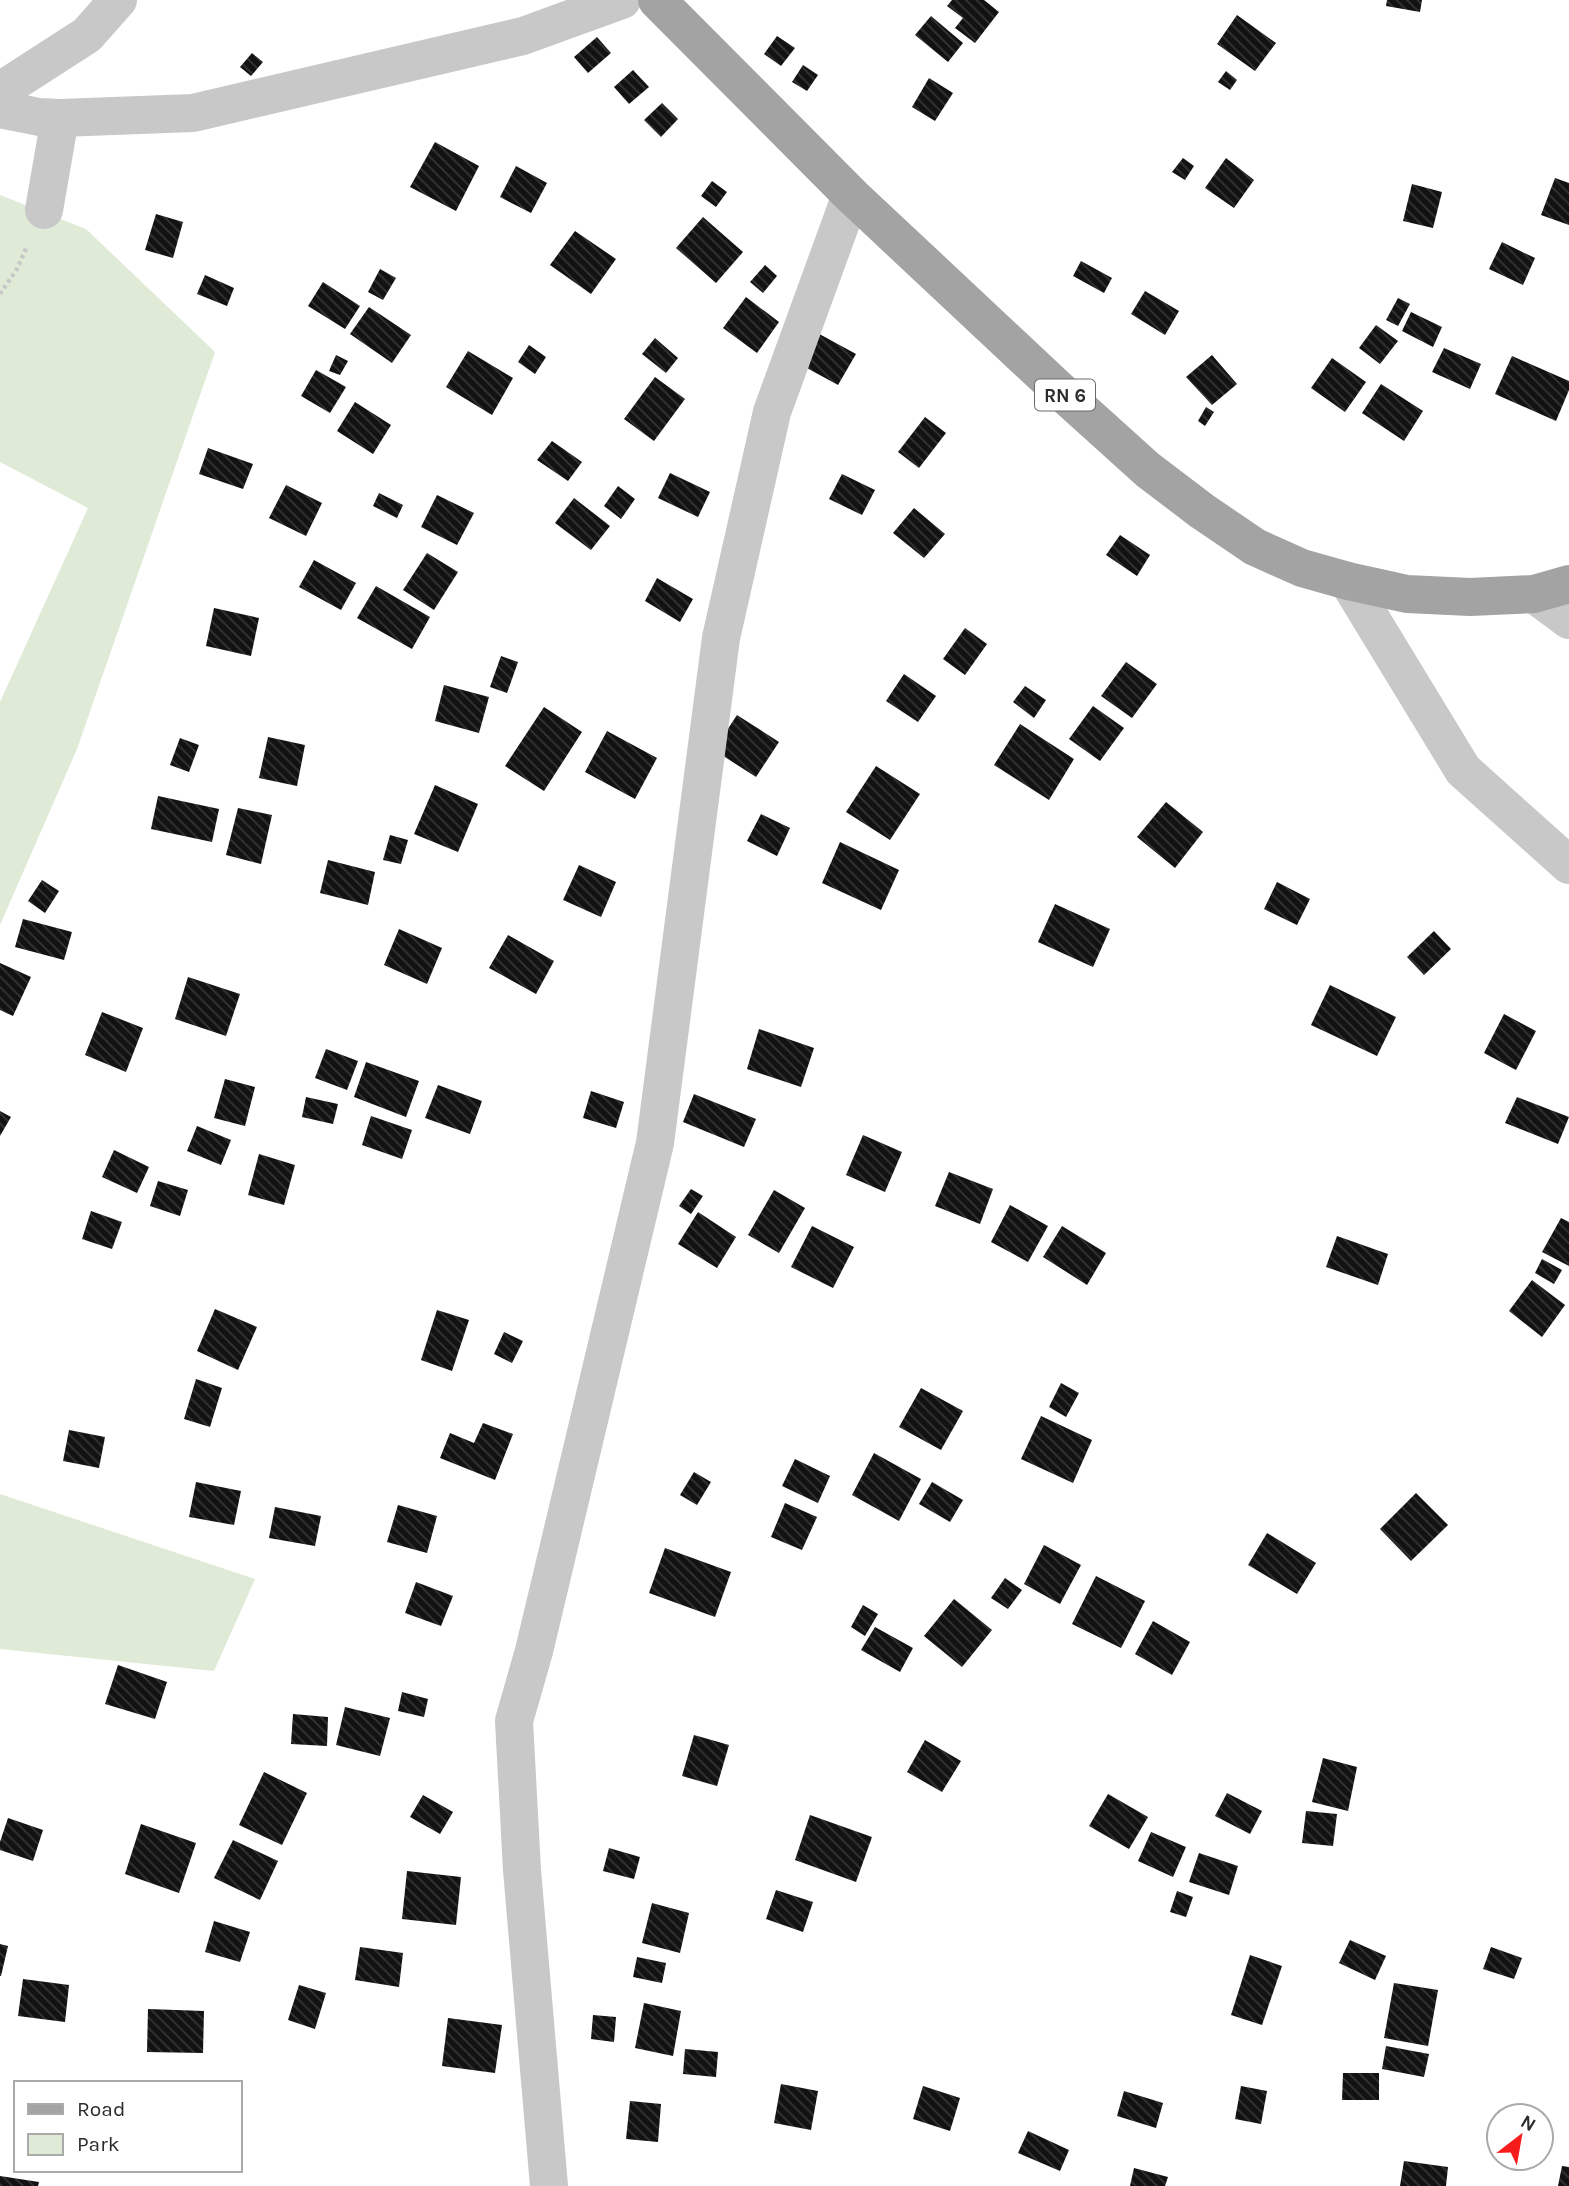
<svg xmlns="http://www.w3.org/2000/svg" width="1569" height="2186" viewBox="0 0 1569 2186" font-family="Karla,sans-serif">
  <defs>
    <pattern id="building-back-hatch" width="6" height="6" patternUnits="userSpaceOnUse" patternTransform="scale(1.75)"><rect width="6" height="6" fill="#121212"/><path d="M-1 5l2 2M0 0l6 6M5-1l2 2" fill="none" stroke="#353535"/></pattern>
  </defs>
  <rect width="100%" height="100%" fill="#fff"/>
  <g fill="#e0ebd7">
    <polygon points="0,195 86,229 215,352 77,749 0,925 0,702 88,508 0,462"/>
    <polygon points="0,1494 255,1579 214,1671 0,1649"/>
  </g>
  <g fill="url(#building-back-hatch)">
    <polygon points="952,0 984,0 999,12 975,43 955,28 963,18 947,6"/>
    <polygon points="1387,0 1422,0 1420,12 1386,6"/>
    <polygon points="1237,15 1276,43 1255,71 1217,44"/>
    <polygon points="931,16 963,43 948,62 915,35"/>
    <polygon points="777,36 795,48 781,66 764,54"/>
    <polygon points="597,37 611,53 588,73 574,57"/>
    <polygon points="252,53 263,62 251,76 240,67"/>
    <polygon points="803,65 818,75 807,91 792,82"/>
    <polygon points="633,70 649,87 629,104 614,87"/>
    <polygon points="1226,71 1237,80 1230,90 1218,82"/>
    <polygon points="929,78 953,93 935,121 912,107"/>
    <polygon points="662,103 678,119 661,137 644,120"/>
    <polygon points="435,142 479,166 456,211 410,187"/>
    <polygon points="1183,158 1194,166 1185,180 1172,172"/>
    <polygon points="1226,158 1254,180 1234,208 1205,188"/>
    <polygon points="516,166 547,183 531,213 500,197"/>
    <polygon points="1555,178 1569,183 1569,225 1541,215"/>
    <polygon points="712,181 727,192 716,207 701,196"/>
    <polygon points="1412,184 1442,192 1433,228 1403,221"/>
    <polygon points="156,214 183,222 173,258 145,250"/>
    <polygon points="703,217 743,252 716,283 676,248"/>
    <polygon points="575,231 616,259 591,294 550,265"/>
    <polygon points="1502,242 1535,258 1523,285 1489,269"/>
    <polygon points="1081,261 1112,278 1104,293 1073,276"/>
    <polygon points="765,265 777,276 763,293 750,282"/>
    <polygon points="380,269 396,278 383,300 368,292"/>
    <polygon points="205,275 234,288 227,306 197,294"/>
    <polygon points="323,282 360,306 345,329 308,306"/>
    <polygon points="1145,291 1179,311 1165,335 1131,314"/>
    <polygon points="746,297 779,322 757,353 723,328"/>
    <polygon points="1398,298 1410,304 1398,326 1386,320"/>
    <polygon points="369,307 411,335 392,363 350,334"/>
    <polygon points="1411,312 1442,327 1433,347 1402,331"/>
    <polygon points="1376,325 1398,341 1380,364 1359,348"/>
    <polygon points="812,330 856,354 838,385 794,361"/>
    <polygon points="655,338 678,358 666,373 642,354"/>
    <polygon points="529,345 546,357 535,374 518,362"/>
    <polygon points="1444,348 1481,364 1470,389 1432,372"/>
    <polygon points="468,351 513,378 492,415 446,387"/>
    <polygon points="336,355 348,361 340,375 329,371"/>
    <polygon points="1212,355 1237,384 1212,405 1186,377"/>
    <polygon points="1512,356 1569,381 1569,390 1556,421 1495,394"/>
    <polygon points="1332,358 1366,382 1345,412 1311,388"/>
    <polygon points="316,370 346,387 330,413 301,396"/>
    <polygon points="655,377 685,399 654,441 624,419"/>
    <polygon points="1381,384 1423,411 1404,441 1362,413"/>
    <polygon points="355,402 391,425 373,454 337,431"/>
    <polygon points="1206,407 1214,412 1205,426 1198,421"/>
    <polygon points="925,417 946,433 919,468 898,452"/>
    <polygon points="552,441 582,462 568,481 537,460"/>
    <polygon points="208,448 253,464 243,489 199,474"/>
    <polygon points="670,473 710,492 698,517 658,498"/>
    <polygon points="842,474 875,490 862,515 829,499"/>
    <polygon points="286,485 322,503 306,536 269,518"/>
    <polygon points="618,486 635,499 621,519 604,506"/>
    <polygon points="379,493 403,505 397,518 373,506"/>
    <polygon points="437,495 474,513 457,545 421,527"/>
    <polygon points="574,498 610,526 591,550 555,523"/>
    <polygon points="914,508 945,534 924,558 893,533"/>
    <polygon points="1120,535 1150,555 1137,576 1106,555"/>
    <polygon points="427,553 458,572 434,610 403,590"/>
    <polygon points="314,560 356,583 341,610 299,587"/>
    <polygon points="657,578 693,599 680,622 645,601"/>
    <polygon points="376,586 430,617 412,649 357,618"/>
    <polygon points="214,608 259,618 251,656 206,646"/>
    <polygon points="965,628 987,644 965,675 943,659"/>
    <polygon points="501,656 518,662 507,693 490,687"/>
    <polygon points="1126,662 1157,684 1132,718 1101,696"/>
    <polygon points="904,674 936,696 918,722 886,701"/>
    <polygon points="444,685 489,697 479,733 435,721"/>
    <polygon points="1025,686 1046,700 1034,718 1013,702"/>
    <polygon points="1093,706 1124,728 1100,761 1069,739"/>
    <polygon points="544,707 582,732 544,791 505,766"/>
    <polygon points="737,715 779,742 756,777 714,750"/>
    <polygon points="1020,724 1074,759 1049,800 994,765"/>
    <polygon points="607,731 657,758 635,799 585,772"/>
    <polygon points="268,737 305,745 297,786 259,778"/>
    <polygon points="180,738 199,745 189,772 170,765"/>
    <polygon points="876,766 920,794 890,840 846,812"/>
    <polygon points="435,785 478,804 458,852 414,834"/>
    <polygon points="158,796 219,809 212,842 151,829"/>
    <polygon points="1166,802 1203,832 1175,868 1137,837"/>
    <polygon points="238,808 272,815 261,864 226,855"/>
    <polygon points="761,814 790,828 777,856 747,841"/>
    <polygon points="390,835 408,840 401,864 383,860"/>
    <polygon points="840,842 899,870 881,910 822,883"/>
    <polygon points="328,860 375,872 368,905 320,893"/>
    <polygon points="579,865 616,882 601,917 563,900"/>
    <polygon points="42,880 59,891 45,913 28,901"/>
    <polygon points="1277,882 1310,899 1297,925 1264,909"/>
    <polygon points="1055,904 1110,929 1093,967 1038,942"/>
    <polygon points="23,919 72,932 64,960 15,947"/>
    <polygon points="399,929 442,948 427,984 384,965"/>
    <polygon points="1434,931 1451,949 1424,975 1407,957"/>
    <polygon points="508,935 554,961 536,994 489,968"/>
    <polygon points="0,963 31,977 13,1016 0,1010"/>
    <polygon points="188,977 240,994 226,1036 175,1019"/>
    <polygon points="1330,985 1396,1017 1377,1056 1311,1025"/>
    <polygon points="102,1012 143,1028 126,1072 85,1055"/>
    <polygon points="1504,1014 1536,1031 1516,1070 1484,1053"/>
    <polygon points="759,1029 814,1048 801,1087 747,1069"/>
    <polygon points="326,1049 358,1061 347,1090 315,1078"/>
    <polygon points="366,1062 419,1081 406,1117 354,1097"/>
    <polygon points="225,1079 255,1087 245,1126 214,1118"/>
    <polygon points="438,1085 482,1101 470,1134 425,1118"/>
    <polygon points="591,1091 624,1102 616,1128 583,1118"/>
    <polygon points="694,1094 756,1119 744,1147 683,1122"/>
    <polygon points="306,1097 338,1104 333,1124 302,1117"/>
    <polygon points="1517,1097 1569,1117 1558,1144 1505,1123"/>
    <polygon points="0,1111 11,1117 0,1136"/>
    <polygon points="371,1116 412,1130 402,1159 362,1145"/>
    <polygon points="197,1126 231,1140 221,1165 187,1151"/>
    <polygon points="863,1135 902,1152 885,1192 846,1175"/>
    <polygon points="114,1150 149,1167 137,1193 102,1177"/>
    <polygon points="259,1154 295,1165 284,1205 248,1195"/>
    <polygon points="949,1172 993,1189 980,1224 935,1206"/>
    <polygon points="158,1181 188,1190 180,1216 150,1206"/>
    <polygon points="691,1189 703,1196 691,1214 679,1206"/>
    <polygon points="774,1190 805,1208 779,1253 748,1235"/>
    <polygon points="1010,1205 1048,1226 1028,1262 991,1242"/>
    <polygon points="91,1211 122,1222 112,1249 82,1239"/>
    <polygon points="698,1212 736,1237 717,1268 678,1244"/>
    <polygon points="1561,1218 1569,1222 1569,1266 1542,1252"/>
    <polygon points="812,1226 854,1247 833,1288 791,1267"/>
    <polygon points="1062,1226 1106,1253 1087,1285 1043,1257"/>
    <polygon points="1337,1236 1388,1254 1378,1285 1326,1267"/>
    <polygon points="1542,1259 1562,1270 1554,1284 1535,1273"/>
    <polygon points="1532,1280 1565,1305 1542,1337 1509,1311"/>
    <polygon points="215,1309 257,1327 238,1370 197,1351"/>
    <polygon points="437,1310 469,1320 452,1371 421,1360"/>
    <polygon points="504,1332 523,1341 512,1363 494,1354"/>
    <polygon points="196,1379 222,1388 210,1427 184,1419"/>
    <polygon points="1061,1383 1079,1393 1066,1417 1049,1407"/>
    <polygon points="921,1388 963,1411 941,1450 899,1427"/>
    <polygon points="1041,1416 1092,1440 1073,1483 1021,1459"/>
    <polygon points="483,1423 513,1434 495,1480 440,1458 450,1433 474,1443"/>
    <polygon points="69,1430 105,1437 99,1468 63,1461"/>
    <polygon points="874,1453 921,1479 899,1521 852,1495"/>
    <polygon points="795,1459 830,1476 818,1503 782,1486"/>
    <polygon points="694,1472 711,1482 697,1505 680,1495"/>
    <polygon points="196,1482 241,1491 234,1525 189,1517"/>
    <polygon points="932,1482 963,1500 950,1522 919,1504"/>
    <polygon points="1416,1493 1448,1525 1411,1561 1380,1529"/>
    <polygon points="785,1503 817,1517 802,1550 771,1537"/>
    <polygon points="398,1505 437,1516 427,1553 387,1542"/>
    <polygon points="275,1507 321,1516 315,1546 269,1538"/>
    <polygon points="1267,1533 1316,1563 1297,1594 1248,1565"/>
    <polygon points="1044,1545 1081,1565 1060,1604 1024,1584"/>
    <polygon points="665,1548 731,1572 715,1617 649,1593"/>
    <polygon points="1096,1576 1145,1601 1121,1648 1072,1624"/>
    <polygon points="1005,1578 1022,1590 1008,1609 991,1598"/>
    <polygon points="416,1582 453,1596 441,1626 405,1613"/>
    <polygon points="954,1599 992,1630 962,1667 924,1636"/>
    <polygon points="863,1605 878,1614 865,1636 851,1627"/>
    <polygon points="1153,1621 1190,1642 1172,1675 1135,1654"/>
    <polygon points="875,1627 913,1648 900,1672 861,1650"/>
    <polygon points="118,1665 167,1682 155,1719 105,1704"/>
    <polygon points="402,1692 428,1699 424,1717 398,1711"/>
    <polygon points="345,1707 390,1718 380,1756 336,1745"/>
    <polygon points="293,1714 328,1717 327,1746 291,1744"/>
    <polygon points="694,1735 729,1745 717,1786 682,1776"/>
    <polygon points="925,1740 961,1761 942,1792 907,1772"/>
    <polygon points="1323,1758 1357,1767 1348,1811 1312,1802"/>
    <polygon points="264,1772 307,1793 282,1845 239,1825"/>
    <polygon points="1227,1793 1262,1811 1250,1834 1215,1816"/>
    <polygon points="1108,1794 1148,1817 1129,1849 1089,1826"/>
    <polygon points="423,1795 453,1812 440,1834 410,1817"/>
    <polygon points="1306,1811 1337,1814 1333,1846 1302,1843"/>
    <polygon points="810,1815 872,1837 856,1882 795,1860"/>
    <polygon points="8,1818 43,1830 33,1861 0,1850 0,1842"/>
    <polygon points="141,1824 196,1843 179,1893 125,1874"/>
    <polygon points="1151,1832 1186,1847 1173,1877 1138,1861"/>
    <polygon points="233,1840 278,1861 260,1900 214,1878"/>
    <polygon points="609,1848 640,1857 634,1879 603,1871"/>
    <polygon points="1199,1853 1238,1866 1229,1895 1189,1882"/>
    <polygon points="407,1871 461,1877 456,1925 402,1919"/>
    <polygon points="776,1890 813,1902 803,1932 766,1919"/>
    <polygon points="1177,1891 1193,1897 1186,1917 1170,1912"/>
    <polygon points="652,1903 689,1913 680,1953 642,1943"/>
    <polygon points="214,1921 250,1932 240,1962 205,1952"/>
    <polygon points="1350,1940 1386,1956 1375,1980 1339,1963"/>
    <polygon points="0,1944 8,1946 1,1976 0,1976"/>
    <polygon points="360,1947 403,1953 399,1987 355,1980"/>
    <polygon points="1491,1947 1522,1958 1514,1979 1483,1969"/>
    <polygon points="1250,1955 1282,1966 1262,2025 1231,2015"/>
    <polygon points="637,1957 666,1963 662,1983 633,1977"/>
    <polygon points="23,1979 69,1985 65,2022 18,2016"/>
    <polygon points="1394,1983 1438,1990 1428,2046 1384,2038"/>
    <polygon points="299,1985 326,1993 315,2029 288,2020"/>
    <polygon points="644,2003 681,2011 673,2056 635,2048"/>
    <polygon points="148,2009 204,2011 203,2053 147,2052"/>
    <polygon points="593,2015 616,2017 614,2042 591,2039"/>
    <polygon points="448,2018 502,2025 495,2073 442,2066"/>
    <polygon points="1386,2046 1429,2054 1424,2077 1382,2069"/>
    <polygon points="685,2049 718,2052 716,2077 683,2074"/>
    <polygon points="1343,2073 1379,2073 1379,2100 1342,2100"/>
    <polygon points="781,2084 818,2091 811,2130 774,2123"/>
    <polygon points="923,2086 960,2098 950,2131 913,2119"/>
    <polygon points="1241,2086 1267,2091 1261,2124 1235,2119"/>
    <polygon points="1124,2091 1163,2103 1156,2128 1117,2116"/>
    <polygon points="630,2101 661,2104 658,2142 626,2139"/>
    <polygon points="1028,2131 1069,2150 1060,2171 1018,2153"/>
    <polygon points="1404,2161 1448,2167 1446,2186 1400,2186"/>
    <polygon points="1562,2166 1569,2167 1569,2186 1558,2186"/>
    <polygon points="1134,2168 1168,2177 1165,2186 1130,2186"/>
    <polygon points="0,2176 39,2182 38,2186 0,2186"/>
  </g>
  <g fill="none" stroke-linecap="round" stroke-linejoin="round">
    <polyline stroke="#c8c8c8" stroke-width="4.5" stroke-dasharray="3.5 3.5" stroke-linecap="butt" points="0,294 17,269 27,246"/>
    <g stroke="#c8c8c8" stroke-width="38">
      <polyline points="0,91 87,35 118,0"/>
      <polyline points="0,109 39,117 60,118 193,113 523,36 622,0"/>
      <polyline points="44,210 60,118"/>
      <polyline points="1348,581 1463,770 1569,865"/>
      <polyline points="1534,594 1569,620"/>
      <polyline points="549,2186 522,1870 514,1721 534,1651 655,1143 721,638 772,412 851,195"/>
    </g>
    <polyline stroke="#a3a3a3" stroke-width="38" points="657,0 851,195 1056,387 1148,470 1202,511 1255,547 1302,568 1348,581 1407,594 1470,597 1534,594 1569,584"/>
  </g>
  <g text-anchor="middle" stroke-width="7" stroke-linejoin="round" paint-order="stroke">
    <rect fill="#fff" stroke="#6b6b6b" stroke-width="2" x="1035" y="379.5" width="60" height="31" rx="5"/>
    <g font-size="19" font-weight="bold" fill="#2b2b2b">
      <text x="1065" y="402">RN 6</text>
    </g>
  </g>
  <rect x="14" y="2081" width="228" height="91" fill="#ffffff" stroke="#aaaaaa" stroke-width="2"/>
  <rect x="28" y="2104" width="35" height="10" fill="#a3a3a3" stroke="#aaaaaa" stroke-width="2"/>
  <text x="77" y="2116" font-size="21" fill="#2b2b2b">Road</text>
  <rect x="28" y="2134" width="35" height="21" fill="#e0ebd7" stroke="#aaaaaa" stroke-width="2"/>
  <text x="77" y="2151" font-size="21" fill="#2b2b2b">Park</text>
  <g transform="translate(1520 2137) rotate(31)"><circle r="33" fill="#ffffff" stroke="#aaaaaa" stroke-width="2"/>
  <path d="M0-5L12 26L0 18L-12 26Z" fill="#f51c1b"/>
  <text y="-10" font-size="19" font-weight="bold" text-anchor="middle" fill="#2b2b2b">N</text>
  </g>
</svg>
